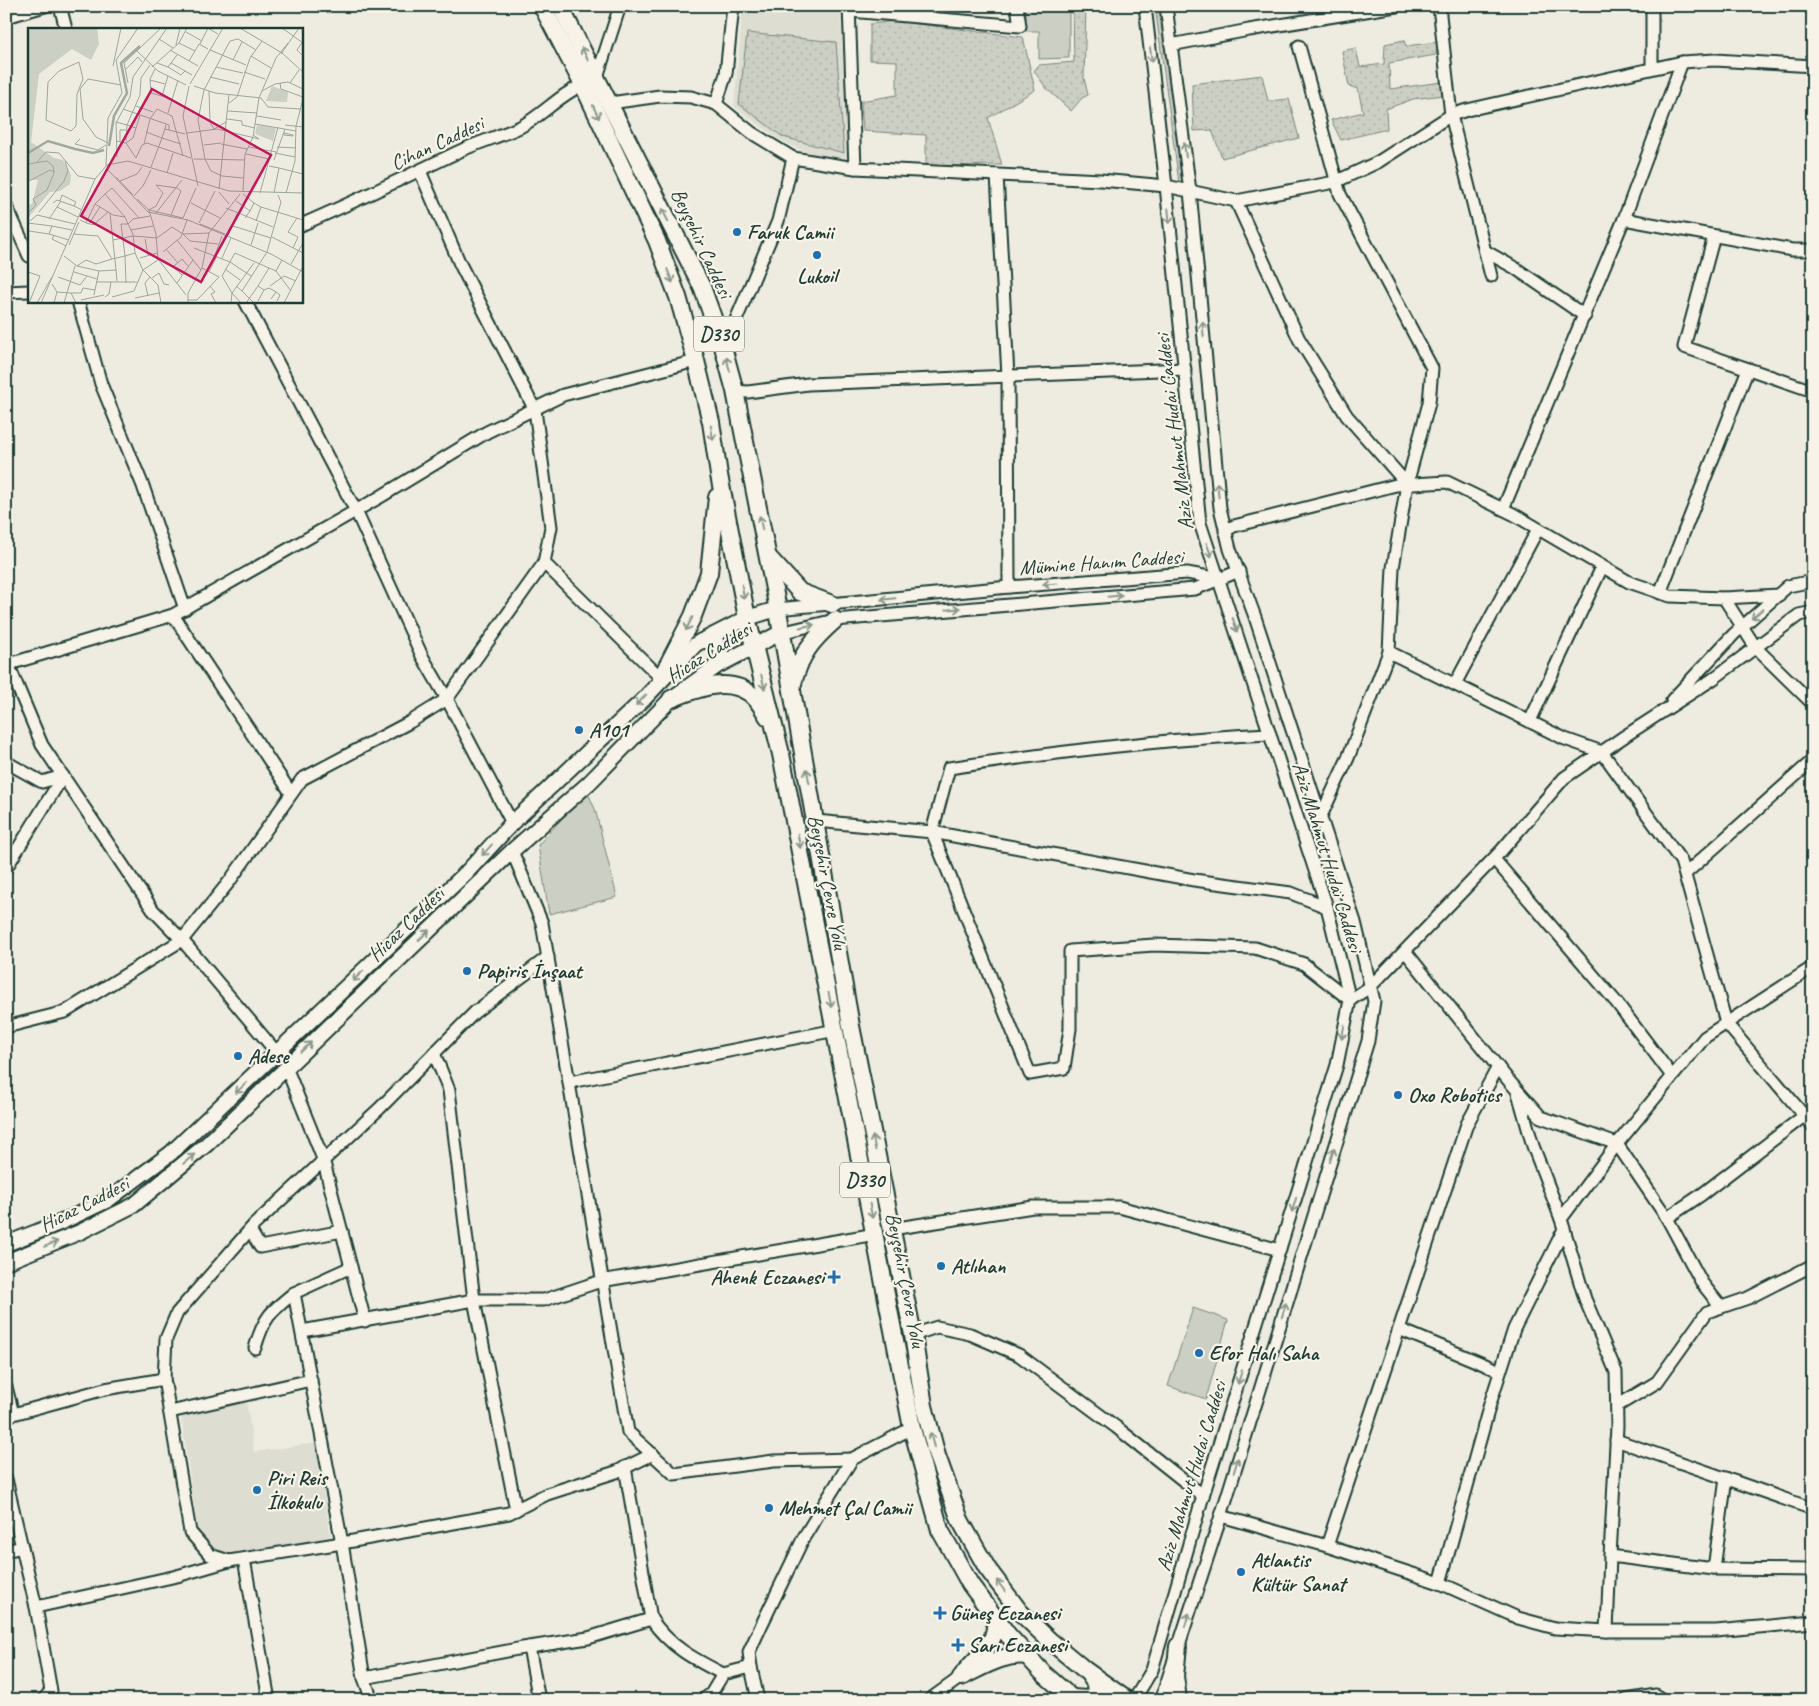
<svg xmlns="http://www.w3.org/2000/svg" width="1819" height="1706" viewBox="0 0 1819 1706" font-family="Caveat,sans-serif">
  <defs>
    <pattern id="grass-dots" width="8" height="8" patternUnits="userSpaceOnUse" patternTransform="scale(1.25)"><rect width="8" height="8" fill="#cccfc4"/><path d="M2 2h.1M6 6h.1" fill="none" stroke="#afb3a9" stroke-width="1.8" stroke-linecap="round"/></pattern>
  </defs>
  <rect width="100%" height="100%" fill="#eeece1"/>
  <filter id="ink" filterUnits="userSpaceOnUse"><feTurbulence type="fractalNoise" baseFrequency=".02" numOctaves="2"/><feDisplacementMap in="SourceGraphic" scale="10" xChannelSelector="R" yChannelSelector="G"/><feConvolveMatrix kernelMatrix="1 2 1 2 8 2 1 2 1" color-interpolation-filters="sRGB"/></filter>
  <g filter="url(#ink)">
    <g fill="#ddddd2">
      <polygon points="743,6 840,6 849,151 846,158 808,153 781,141 734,106"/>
      <polygon points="1813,1281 1813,1315 1809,1310 1805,1288"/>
      <polygon points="246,1399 254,1452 316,1443 331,1540 229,1556 209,1544 197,1528 181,1414"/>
    </g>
    <g fill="url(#grass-dots)" stroke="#76867c">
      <polygon points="1073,6 1086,6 1084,78 1088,95 1082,98 1071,111 1047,89 1034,71 1039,65 1074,62"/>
      <polygon points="1155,6 1159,6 1183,183 1179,183"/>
      <polygon points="894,21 1023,37 1035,90 988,118 1002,165 926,166 926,135 863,131 861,101 897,95 897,61 870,60 870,24"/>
      <polygon points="747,33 836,42 844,153 783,137 739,104"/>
      <polygon points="1404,40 1406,46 1437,42 1436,55 1389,63 1390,89 1442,82 1443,95 1413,99 1386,109 1387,129 1341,140 1331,120 1363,112 1358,89 1349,86 1342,51 1356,48 1360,67 1384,64 1385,44"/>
      <polygon points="1262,75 1268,101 1289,99 1299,138 1222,158 1212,130 1194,131 1192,84"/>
    </g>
    <g fill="#cccfc4" stroke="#76867c">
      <polygon points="1026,6 1069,6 1069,58 1039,59 1039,31 1026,31"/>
      <polygon points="587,791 595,809 617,897 549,914 538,845"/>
      <polygon points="1193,1308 1228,1320 1206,1399 1168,1386"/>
    </g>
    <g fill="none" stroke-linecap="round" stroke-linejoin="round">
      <g stroke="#1f3d34" stroke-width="15">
        <g id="minor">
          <polyline points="60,6 66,29"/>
          <polyline points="849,6 855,168"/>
          <polyline points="1439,6 1451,115 1491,276"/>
          <polyline points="850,11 1020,26 1017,6"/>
          <polyline points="6,17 45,6"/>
          <polyline points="1171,45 1249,30 1396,6"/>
          <polyline points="1682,62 1624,219 1792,250 1813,250"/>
          <polyline points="1652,68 1652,6"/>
          <polyline points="597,77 620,6"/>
          <polyline points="610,103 660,96 691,97 716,104 752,133 793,158 855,168 1101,180 1166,186 1236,201 1335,182 1378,162 1451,115 1467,110 1682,62 1715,60 1813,66"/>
          <polyline points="716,104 726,74 733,6"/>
          <polyline points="997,175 1008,376 1009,587"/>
          <polyline points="1236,201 1299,339 1347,416 1407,484 1429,403 1432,368 1340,194 1299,46"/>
          <polyline points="6,205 29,256"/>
          <path d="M301,225C355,202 407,176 460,151C479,142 501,136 520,127C542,116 560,94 583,85"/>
          <polyline points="1714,236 1684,347 1813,391"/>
          <polyline points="1485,251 1515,268 1585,316"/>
          <polyline points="6,292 29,291"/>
          <polyline points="78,301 101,384 143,486 185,609"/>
          <polyline points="245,301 356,511 422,656 447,699 512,823"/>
          <polyline points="722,343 730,334 778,221 793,158"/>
          <polyline points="735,391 748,392 808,384 1185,369"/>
          <polyline points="1407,484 1393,568 1389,652 1565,739 1602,752 1681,861 1726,1023 1813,1126"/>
          <polyline points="1503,509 1624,219"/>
          <polyline points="1225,531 1234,526 1396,485 1447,482 1513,514 1629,582 1670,596 1724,598"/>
          <polyline points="544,563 661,678"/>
          <polyline points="1660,593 1748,369"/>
          <polyline points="1779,595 1724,598 1756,648 1813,704"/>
          <polyline points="777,609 1009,587 1187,573 1220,579"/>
          <polyline points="173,615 291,793"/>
          <polyline points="780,633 835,620 1195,589 1239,571"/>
          <polyline points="6,659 42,745 153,910 182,940 277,1053"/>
          <polyline points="6,665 173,615 380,497 487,432 563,395 696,361"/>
          <polyline points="1455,684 1538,529"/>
          <polyline points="1672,700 1734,634 1788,586 1813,581"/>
          <polyline points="1530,721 1602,567"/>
          <path d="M1270,734C1163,739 1055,752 949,768L932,832L1030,1074L1064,1068L1070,1029V951L1154,945L1255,948L1304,964L1350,1000L1370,987L1501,851L1564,778L1625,736L1713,679L1799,615L1813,612"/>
          <polyline points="6,762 42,782 63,776"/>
          <polyline points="1321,816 1348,758 1389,652"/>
          <polyline points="816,821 932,832 1194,880 1291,893 1327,907"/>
          <polyline points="512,851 542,923 628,1432 674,1474 774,1461 852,1459"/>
          <polyline points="1494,859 1617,1003 1672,1076"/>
          <polyline points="6,868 63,776"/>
          <polyline points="1685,874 1813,760"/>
          <polyline points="1405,951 1509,1081 1541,1117 1617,1144 1667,1218 1701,1195 1813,1109"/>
          <polyline points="548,957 475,1012 380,1108 254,1225 177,1313 166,1339 164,1379 190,1532 210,1555 229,1561 342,1543 509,1513 547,1494 616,1472 653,1454"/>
          <polyline points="1813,967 1705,1037 1617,1144 1561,1219 1585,1299 1616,1372 1617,1426 1610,1556 1714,1569 1813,1570"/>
          <polyline points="6,1027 65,1012 182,940 229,882 302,779 410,722 447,699 544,563 551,527 535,410 460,264 420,171"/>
          <polyline points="434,1053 449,1090 474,1300 544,1300 601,1281 876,1234"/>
          <polyline points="286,1067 323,1159 365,1321"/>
          <polyline points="1498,1067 1467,1124 1327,1546 1440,1583 1490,1404 1514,1329 1564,1229"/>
          <polyline points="570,1082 836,1030"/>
          <polyline points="1518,1093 1533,1146 1561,1219"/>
          <polyline points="1667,1218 1702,1283 1721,1307"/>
          <polyline points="891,1229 1033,1207 1119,1207 1280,1250"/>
          <polyline points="250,1230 260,1247 342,1231"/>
          <polyline points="351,1267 294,1293 342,1543 364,1678 372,1700"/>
          <polyline points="1399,1329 1500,1371"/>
          <polyline points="302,1331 474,1300 516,1510"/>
          <polyline points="913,1335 937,1327 970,1334 1019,1355 1116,1427 1203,1496"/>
          <path d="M255,1348C264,1317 270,1312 294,1293"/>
          <polyline points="6,1387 13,1414"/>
          <polyline points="1617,1406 1657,1382 1707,1312 1748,1298 1813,1265"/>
          <polyline points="170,1412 311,1380"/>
          <polyline points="6,1416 105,1389 164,1379"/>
          <polyline points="1616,1440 1813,1509"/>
          <polyline points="625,1467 651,1619"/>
          <polyline points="6,1479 36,1607 51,1691 43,1700"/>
          <polyline points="1221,1516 1327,1546"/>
          <polyline points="6,1551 22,1547"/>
          <polyline points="244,1559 269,1700"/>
          <polyline points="1714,1569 1726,1478"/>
          <polyline points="1440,1583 1518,1618 1555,1628 1607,1631 1610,1556"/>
          <polyline points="36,1607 177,1576 229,1561"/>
          <polyline points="1607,1631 1716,1631 1813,1622"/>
          <polyline points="529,1647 539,1700"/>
          <polyline points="751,1667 749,1652 761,1626 804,1537 852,1459 912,1428"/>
          <path d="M364,1678L523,1648L588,1638L651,1619C670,1647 694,1659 723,1674L751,1667L758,1700"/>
          <polyline points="703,1700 711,1694 723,1674"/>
          <polyline points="929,1700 961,1677"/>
          <polyline points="1134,1700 1152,1670 1203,1496 1337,1065 1350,1000 1327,907 1200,523 1166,186 1145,6"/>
          <polyline points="1161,1700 1221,1516 1368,1041 1374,1001 1355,922 1255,617 1230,549 1220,508 1190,191 1166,6"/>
          <polyline points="1626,1700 1656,1695 1662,1700"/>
        </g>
      </g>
      <g stroke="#1f3d34" stroke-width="18">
        <g id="major">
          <path d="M701,641H715C725,651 721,657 714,668"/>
          <polyline points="6,1244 64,1221 108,1200 171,1153 466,873 512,823 643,700 696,644 747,618 777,609"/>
          <polyline points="6,1262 80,1232 134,1205 207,1144 512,851 589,783 671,699 717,666 780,633"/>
        </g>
      </g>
      <g stroke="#1f3d34" stroke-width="20">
        <g id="highway">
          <polyline points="542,6 583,85 657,241 678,297 696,361 711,422 719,475 747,618 781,754 912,1428 940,1530 970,1584 1008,1635 1043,1673 1074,1700"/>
          <polyline points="560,6 702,287 722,343 735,391 775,594 851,1026 913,1335 924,1406 937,1456 960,1520 987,1568 1020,1612 1049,1640 1085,1670 1127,1700"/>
          <polyline points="769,558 800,592 832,604"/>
          <polyline points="661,678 693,616 709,573 717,497"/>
          <path d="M792,687C800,655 810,642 835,620"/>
          <path d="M671,699C695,689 732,674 755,698C760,703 764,711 768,717"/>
          <polyline points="1178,1646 1175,1676 1178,1700"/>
          <path d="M964,1673C979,1654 998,1644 995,1618"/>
          <path d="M961,1677C983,1667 1003,1653 1028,1656"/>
          <polyline points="1072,1698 1087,1699 1096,1695 1095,1683 1088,1673"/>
        </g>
      </g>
      <use href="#minor" stroke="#f7f3e8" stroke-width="11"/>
      <use href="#major" stroke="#f7f3e8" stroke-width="14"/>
      <use href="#highway" stroke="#f7f3e8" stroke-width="16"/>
    </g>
    <defs><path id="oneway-shaft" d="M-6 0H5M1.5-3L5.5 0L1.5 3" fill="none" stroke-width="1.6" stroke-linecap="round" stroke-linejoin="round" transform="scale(1.25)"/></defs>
    <g stroke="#8b988e">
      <use href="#oneway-shaft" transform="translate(585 54) rotate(-117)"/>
      <use href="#oneway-shaft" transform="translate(1151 55) rotate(83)"/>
      <use href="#oneway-shaft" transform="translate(596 112) rotate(65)"/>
      <use href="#oneway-shaft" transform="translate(1185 150) rotate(-97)"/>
      <use href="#oneway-shaft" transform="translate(665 215) rotate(-117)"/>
      <use href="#oneway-shaft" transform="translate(1169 216) rotate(84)"/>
      <use href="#oneway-shaft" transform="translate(670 276) rotate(69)"/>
      <use href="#oneway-shaft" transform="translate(1203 329) rotate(-95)"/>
      <use href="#oneway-shaft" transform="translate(728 364) rotate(-105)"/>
      <use href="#oneway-shaft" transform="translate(712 433) rotate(81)"/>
      <use href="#oneway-shaft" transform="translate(1218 490) rotate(-95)"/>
      <use href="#oneway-shaft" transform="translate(761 523) rotate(-101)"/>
      <use href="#oneway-shaft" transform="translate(1209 550) rotate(70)"/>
      <use href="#oneway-shaft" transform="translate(1050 584) rotate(176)"/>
      <use href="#oneway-shaft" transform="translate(743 592) rotate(80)"/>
      <use href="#oneway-shaft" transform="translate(1115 596) rotate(-5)"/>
      <use href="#oneway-shaft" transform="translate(888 599) rotate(174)"/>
      <use href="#oneway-shaft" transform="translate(953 609) rotate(-5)"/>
      <use href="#oneway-shaft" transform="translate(1757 614) rotate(138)"/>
      <use href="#oneway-shaft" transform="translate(689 624) rotate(117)"/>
      <use href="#oneway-shaft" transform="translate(1235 625) rotate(72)"/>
      <use href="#oneway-shaft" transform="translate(807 626) rotate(-11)"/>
      <use href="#oneway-shaft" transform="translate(763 682) rotate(76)"/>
      <use href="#oneway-shaft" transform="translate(641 700) rotate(134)"/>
      <use href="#oneway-shaft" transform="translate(808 776) rotate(-101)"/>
      <use href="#oneway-shaft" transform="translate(799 841) rotate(79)"/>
      <use href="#oneway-shaft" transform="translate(487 850) rotate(132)"/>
      <use href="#oneway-shaft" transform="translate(424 935) rotate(-44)"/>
      <use href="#oneway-shaft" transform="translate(358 976) rotate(136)"/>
      <use href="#oneway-shaft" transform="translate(830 1000) rotate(79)"/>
      <use href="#oneway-shaft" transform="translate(1343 1032) rotate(101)"/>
      <use href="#oneway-shaft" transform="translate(306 1047) rotate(-44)"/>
      <use href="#oneway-shaft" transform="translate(241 1088) rotate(137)"/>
      <use href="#oneway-shaft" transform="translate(874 1143) rotate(-101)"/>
      <use href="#oneway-shaft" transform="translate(1332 1155) rotate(-73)"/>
      <use href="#oneway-shaft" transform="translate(189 1159) rotate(-40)"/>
      <use href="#oneway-shaft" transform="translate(1294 1205) rotate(107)"/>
      <use href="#oneway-shaft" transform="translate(871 1211) rotate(79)"/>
      <use href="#oneway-shaft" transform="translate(51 1244) rotate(-22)"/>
      <use href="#oneway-shaft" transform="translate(1284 1310) rotate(-73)"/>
      <use href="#oneway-shaft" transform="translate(1240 1377) rotate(107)"/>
      <use href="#oneway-shaft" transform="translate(932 1440) rotate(-105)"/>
      <use href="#oneway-shaft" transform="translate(1236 1465) rotate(-73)"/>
      <use href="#oneway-shaft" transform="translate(1001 1586) rotate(-127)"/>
      <use href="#oneway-shaft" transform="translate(1187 1620) rotate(-72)"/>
    </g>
  </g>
  <g fill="#1f6fb2" stroke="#f7f3e8" stroke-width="2">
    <circle cx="737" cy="232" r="5"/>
    <circle cx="817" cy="255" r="5"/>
    <circle cx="579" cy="730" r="5"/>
    <circle cx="467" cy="971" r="5"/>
    <circle cx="238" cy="1056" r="5"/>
    <circle cx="1398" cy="1095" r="5"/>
    <circle cx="941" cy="1266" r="5"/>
    <path d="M831.5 1269.5h5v5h5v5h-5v5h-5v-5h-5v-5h5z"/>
    <circle cx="1199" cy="1353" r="5"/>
    <circle cx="257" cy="1490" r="5"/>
    <circle cx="769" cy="1508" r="5"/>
    <circle cx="1241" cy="1572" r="5"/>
    <path d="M937.5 1605.5h5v5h5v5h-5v5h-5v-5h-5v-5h5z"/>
    <path d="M955.5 1637.5h5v5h5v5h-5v5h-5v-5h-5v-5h5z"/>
  </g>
  <g text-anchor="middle" stroke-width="4.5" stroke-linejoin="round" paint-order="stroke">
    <g fill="#f7f3e8" stroke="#60746a" stroke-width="1">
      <rect x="694" y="316.5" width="50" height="35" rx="4"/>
      <rect x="840" y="1162.5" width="50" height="35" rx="4"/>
    </g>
    <g font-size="20" font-weight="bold" fill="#1f3d34">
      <text x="719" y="341">D330</text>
      <text x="865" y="1187">D330</text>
    </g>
    <g font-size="21" fill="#1f3d34" stroke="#f7f3e8">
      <text transform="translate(437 143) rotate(-25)" y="7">Cihan Caddesi</text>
      <text transform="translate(702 243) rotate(65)" y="7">Beyşehir Caddesi</text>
      <text transform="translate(1174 432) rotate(-97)" y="7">Aziz Mahmut Hudai Caddesi</text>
      <text transform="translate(1101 562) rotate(-4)" y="7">Mümine Hanım Caddesi</text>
      <text transform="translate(709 652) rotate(-32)" y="7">Hicaz Caddesi</text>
      <text transform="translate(1328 857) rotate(73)" y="7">Aziz Mahmut Hudai Caddesi</text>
      <text transform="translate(828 882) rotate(79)" y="7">Beyşehir Çevre Yolu</text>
      <text transform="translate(406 924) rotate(-44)" y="7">Hicaz Caddesi</text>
      <text transform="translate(84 1204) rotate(-27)" y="7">Hicaz Caddesi</text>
      <text transform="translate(906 1280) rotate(79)" y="7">Beyşehir Çevre Yolu</text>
      <text transform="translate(1191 1476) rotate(-73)" y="7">Aziz Mahmut Hudai Caddesi</text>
    </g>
    <g font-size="21" font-weight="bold" fill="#1f3d34" stroke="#f7f3e8" text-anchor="start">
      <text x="747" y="239">Faruk Camii</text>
      <text x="817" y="283" text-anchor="middle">Lukoil</text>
      <text x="589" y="737">A101</text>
      <text x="477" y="978">Papiris İnşaat</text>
      <text x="248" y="1063">Adese</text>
      <text x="1408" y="1102">Oxo Robotics</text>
      <text x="951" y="1273">Atlıhan</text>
      <text x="824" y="1284" text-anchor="end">Ahenk Eczanesi</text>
      <text x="1209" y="1360">Efor Halı Saha</text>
      <text x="267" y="1485">Piri Reis<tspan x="267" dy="24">İlkokulu</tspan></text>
      <text x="779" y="1515">Mehmet Çal Camii</text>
      <text x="1251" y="1567">Atlantis<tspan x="1251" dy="24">Kültür Sanat</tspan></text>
      <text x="950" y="1620">Güneş Eczanesi</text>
      <text x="968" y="1652">Sarı Eczanesi</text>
    </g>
  </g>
  <g transform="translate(28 28)">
    <rect width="275" height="275" fill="#eeece1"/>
    <path d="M244,58L260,64L259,74L238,73ZM229,97L248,100L245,113L227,106Z" fill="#cccfc4"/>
    <path d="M0,0H69L71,16L63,32L44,21L11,46L3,114L26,130L35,132L43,147L42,156L32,163L22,164L0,190V177L4,176L10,152H0Z" fill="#cccfc4"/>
    <path fill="none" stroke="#9fa99f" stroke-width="2.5" d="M81,118L86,88L99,65L93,35L112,18M47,121L65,125L76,122M0,125L20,113L47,121"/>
    <path fill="none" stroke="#9ba69c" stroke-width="1" d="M212,0L254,25L275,44M254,0L275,15M158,4L174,13M131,11L145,20M275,13L269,22L275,28M151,15L167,23M172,16L180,0L190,6M148,17L152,0M142,22L170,38M182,22L218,37M109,23L130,43L158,57M253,26L271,0M223,28L243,40M205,32L214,14M161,33L171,16L180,21M51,34L55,51L49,66L48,98L43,103L18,92L20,54L31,43ZM129,35L140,39L149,27M143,35L164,47M85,38L93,0M124,39L151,15L159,0M140,39L153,47L157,43M188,39L215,45M127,41L122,51L123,65L144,71M97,42L110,29L114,34M216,44L237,51M182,49L211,56M122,52L137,56M100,55L96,35L133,0M252,55L253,61L275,69M262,55L271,42M162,56L195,0M161,58L155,88L170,158M166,58L187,65L233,70L240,79L273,81M181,63L182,94L186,101L198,94M234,63L247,56L260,54L275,61M134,68L140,48M201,75L209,69L222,30L234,13M108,78L125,84M95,81L141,97V102M200,83L229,85M140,85L150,52M229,88L253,92M199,91L214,93V97L227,100M88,94L99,97L112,67L113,50L122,37M227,96L268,103M257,97L275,99M137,101L157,106M118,104L134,110L138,97M159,105L189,101L231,111L225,107M256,105L265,107V108L256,107ZM52,111L47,116L70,122L78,117M88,113L98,115L105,110L112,87M92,113V102H98M98,113L99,97L108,100M80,115L68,109L55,91L52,61L60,51L93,57M98,115L108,130M116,116L122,91L129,81L144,88L155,128M193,116L219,121M176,117L193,115M221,119L248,124M249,119L268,120M247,125L267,129M218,126L241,131M89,129L88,95L102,69L105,49L139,0M108,130L114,117L119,115L163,130M166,131L217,132M246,132L257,101M9,134L18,124L31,125L50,148L67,151M0,136L19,133L25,138L26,145L19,162L5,171L8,177L0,185M78,138L80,90L94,65L88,32L110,0M241,138L251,140L246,165M123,139L134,110L153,116M251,140L275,146M79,141L120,184L160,192L243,226L275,244M139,145L145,125M88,149L105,167M215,150L194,148L183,143L177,131L170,92L176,62L202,13L210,11L228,22M1,153L22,142L26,144M92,153L109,146L114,139M191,161L201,66M215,163L217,126L225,109L231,70L248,30L260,15M191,164L201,176M232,165L250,99M258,165L267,133L268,98L275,71M215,166L226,175L222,183M106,168L115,158L123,142M109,171L121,182L155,190M32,173L34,167L48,174L46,178L54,182M208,173L222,183L217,190M25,175L29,172L46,178M163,175L192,190M226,175L233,179L228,193M29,179L50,189M72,179L67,176L77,166M233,179L275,192M198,180L245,199M11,184L36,153L40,143L37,133M82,185L88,242M128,185L154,152M97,189L77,166L84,160L111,190M155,190L168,160M21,191L33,173M52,192L61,196L72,179L85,187L97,189L100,196L105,206L107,225L97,228L93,196H100L105,191L122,188M2,193L9,187L47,196M0,195L24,198L21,206L41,212M58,195L67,176M171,195L187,163M62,196L65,197L80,184M172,196L197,206M24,198L44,202M205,198L243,210M103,202L125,198M1,203L21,206M181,205L155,206L162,213L190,216M45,206L70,208L84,231L97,228L98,255M200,207L209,186M26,208L24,211L38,218M244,209L275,225M117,211L120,227M85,212L105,208L129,210L144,199L155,206M149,212L165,232M41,217L51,194M223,217L230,195M166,220L202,234L223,248M265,220L270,209L260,204L269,190M138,221L150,235M135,224L153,209L159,192M107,225L115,242L130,257L133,275M187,227L194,208M36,228L49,238L71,243L67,262M112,230L129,225M194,230L203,210M130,231L158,267M226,235L204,265L194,248L207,225L241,240L230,258M263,236L275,215M49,238L58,232L68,236L84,231M241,240L248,243L254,232M197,241L212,252M71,243L88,242L89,253M248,243L263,263M0,244L12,248L1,275M46,244L69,251M181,244L189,228M154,247L145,239L154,231L160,238M30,249L52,257L59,248M124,250L131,245L136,256L141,257M69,254H109M149,255L165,232L173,242M24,256L29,264L26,275M182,258L187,264L183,266L188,275M208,258L214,263L239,224L253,174L250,167M242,258L256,248L268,253M214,263L226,275M29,264L43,265L48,275M43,265H53L55,260L67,262L66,267M120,268L117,255L122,249M77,269L81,266L83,254M84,269L106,263L115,242L130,232L128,206L121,182L128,178L135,165L128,157L149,160L153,163L143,187M107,270L131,265M243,271L248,264L252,267L249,273M53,272L76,267M160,272H169L191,249L174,240M230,273L236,262L241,260L248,264M9,275L24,249M13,275L67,151L79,137L100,133L201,163L275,165M36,275L47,238M160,275V265L174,240L181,205L212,166M203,275L204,265L213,275M218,275L230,258L236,262M256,275L275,238"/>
    <path fill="#c2185b" fill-opacity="0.15" stroke="#c2185b" stroke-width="2.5" d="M124,61L243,127L173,254L53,188Z"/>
    <rect width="275" height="275" fill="none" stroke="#1f3d34" stroke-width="2.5"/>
  </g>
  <rect width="1819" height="1706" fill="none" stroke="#f7f3e8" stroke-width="25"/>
  <rect x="12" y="12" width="1794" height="1681" fill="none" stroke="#1f3d34" stroke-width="2" filter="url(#ink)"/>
</svg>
